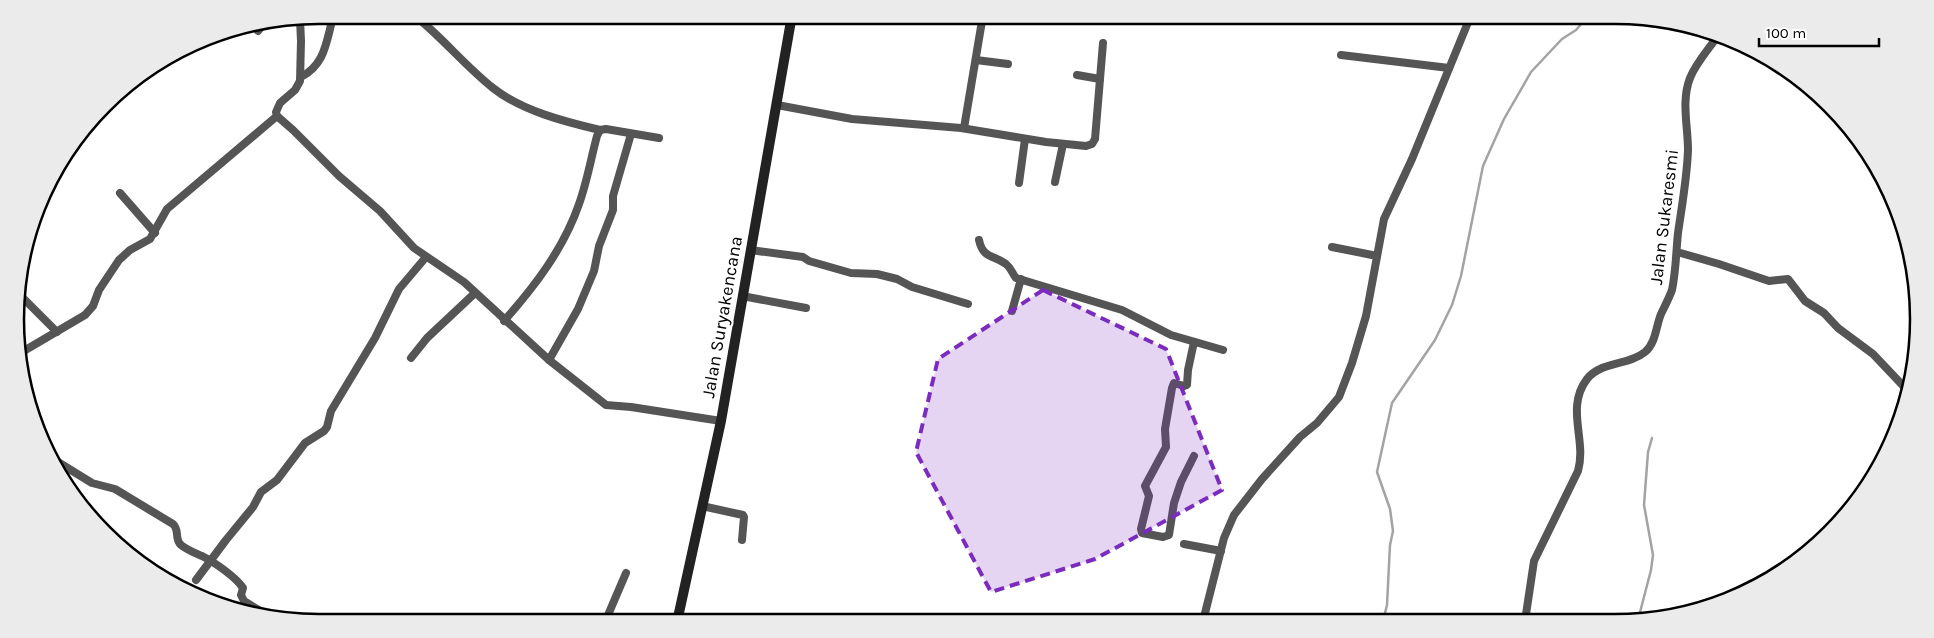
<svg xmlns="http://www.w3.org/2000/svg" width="1934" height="638" viewBox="0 0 1934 638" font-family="Karla,sans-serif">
  <rect width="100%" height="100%" fill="#fff"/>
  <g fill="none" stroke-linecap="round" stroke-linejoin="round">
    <g stroke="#a3a3a3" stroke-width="2.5">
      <polyline points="1638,620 1651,570 1653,555 1644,505 1648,452 1652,438"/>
      <polyline points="1383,621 1387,605 1390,545 1393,531 1390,509 1377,472 1392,403 1435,340 1452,305 1461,276 1483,166 1504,119 1531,72 1562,39 1576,30 1589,15"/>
    </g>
    <g stroke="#555" stroke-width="8">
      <path d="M414,15C442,37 465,66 493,88C522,111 566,122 600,130"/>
      <polyline points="947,16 983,19"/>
      <polyline points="300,19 301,41 300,81 295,90 280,103 276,112 277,116 293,130 339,176 380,211 414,248 464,282 549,360 606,405 631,407 721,421"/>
      <polyline points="258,31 262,26"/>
      <polyline points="1341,55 1449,68"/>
      <polyline points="976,60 1008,64"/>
      <polyline points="1077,75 1100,79"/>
      <path d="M301,77C324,65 326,44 332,21"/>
      <polyline points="777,105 852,119 961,128 1046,142 1086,146 1092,144 1095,139 1103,43"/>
      <polyline points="964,128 983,15"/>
      <polyline points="1055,182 1063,144"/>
      <polyline points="1019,183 1025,139"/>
      <polyline points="120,193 155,233"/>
      <path d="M979,240C983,259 994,255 1006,264C1011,268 1012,273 1016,278L1122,310L1171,335L1223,350"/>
      <polyline points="1332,247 1377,256"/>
      <polyline points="750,250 803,257 809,261 851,273 877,274 897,279 912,287 968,304"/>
      <polyline points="1677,252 1719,264 1769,281 1788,279 1805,301 1824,313 1838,328 1873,354 1909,392"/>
      <polyline points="19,294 57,332"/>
      <polyline points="742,296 806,308"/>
      <polyline points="1012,311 1021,279"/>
      <path d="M504,321C535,286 564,248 579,204C587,182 591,158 597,136L600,130L606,129L659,138"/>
      <polyline points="22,352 85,315 93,306 99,290 119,260 130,250 150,239 167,209 277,116"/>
      <polyline points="411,358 427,338 475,293"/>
      <polyline points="549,360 578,309 594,271 599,246 613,210 613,196 631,134"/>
      <polyline points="1194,456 1181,482 1174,503 1169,535 1163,537 1142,533 1141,529 1149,496 1145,486 1166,447 1165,429 1172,388 1174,383 1184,386 1187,385 1188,370 1194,342"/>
      <path d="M53,459L92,483L115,489L173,524C180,530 174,539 181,545C187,550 195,553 202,556C214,562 236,577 243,588L241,595L244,601L270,617"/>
      <polyline points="702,506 743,515 744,517 742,540"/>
      <polyline points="1184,544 1221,551"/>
      <polyline points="196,580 226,540 253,507 261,492 277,480 305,443 324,431 327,427 331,411 375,338 399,289 426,257"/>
      <polyline points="1203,621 1224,538 1234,515 1262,479 1300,437 1317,423 1339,397 1352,363 1366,316 1384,219 1412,159 1471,15"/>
      <path d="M1525,621L1534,561L1578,471C1587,440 1565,408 1587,379C1601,361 1628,366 1645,352C1656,343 1656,326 1661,314C1665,306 1669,298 1672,290C1676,271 1676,252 1678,233C1682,205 1687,178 1688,150C1688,126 1681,101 1690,78C1696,63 1708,50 1717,37"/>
      <polyline points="605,622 626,573"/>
    </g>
    <polyline stroke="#222" stroke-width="10" points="677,622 721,421 792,15"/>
  </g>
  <path fill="#7b2cbf" fill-opacity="0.2" stroke="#7b2cbf" stroke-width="4" stroke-dasharray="10 6" stroke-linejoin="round" d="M1043,290L1166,349L1222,490L1095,559L991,592L916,452L938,359Z"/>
  <g text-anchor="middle" stroke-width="4" stroke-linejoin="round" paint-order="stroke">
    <g font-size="18" fill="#000" stroke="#fff">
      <text transform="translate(1664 217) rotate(-83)" y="6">Jalan Sukaresmi</text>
      <text transform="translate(722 317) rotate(-80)" y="6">Jalan Suryakencana</text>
    </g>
  </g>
  <path d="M0 0H1934V638H0ZM319 24H1615A295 295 0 0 1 1910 319V319A295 295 0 0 1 1615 614H319A295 295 0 0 1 24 319V319A295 295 0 0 1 319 24Z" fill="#ebebeb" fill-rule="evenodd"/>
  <path fill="none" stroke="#000" stroke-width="2.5" d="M319 24H1615A295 295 0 0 1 1910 319V319A295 295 0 0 1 1615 614H319A295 295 0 0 1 24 319V319A295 295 0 0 1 319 24Z"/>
  <path d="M1759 38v8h120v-8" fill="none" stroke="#000000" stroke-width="2.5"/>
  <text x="1766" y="38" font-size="15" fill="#000000" stroke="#ffffff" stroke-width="4" paint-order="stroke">100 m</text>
</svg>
